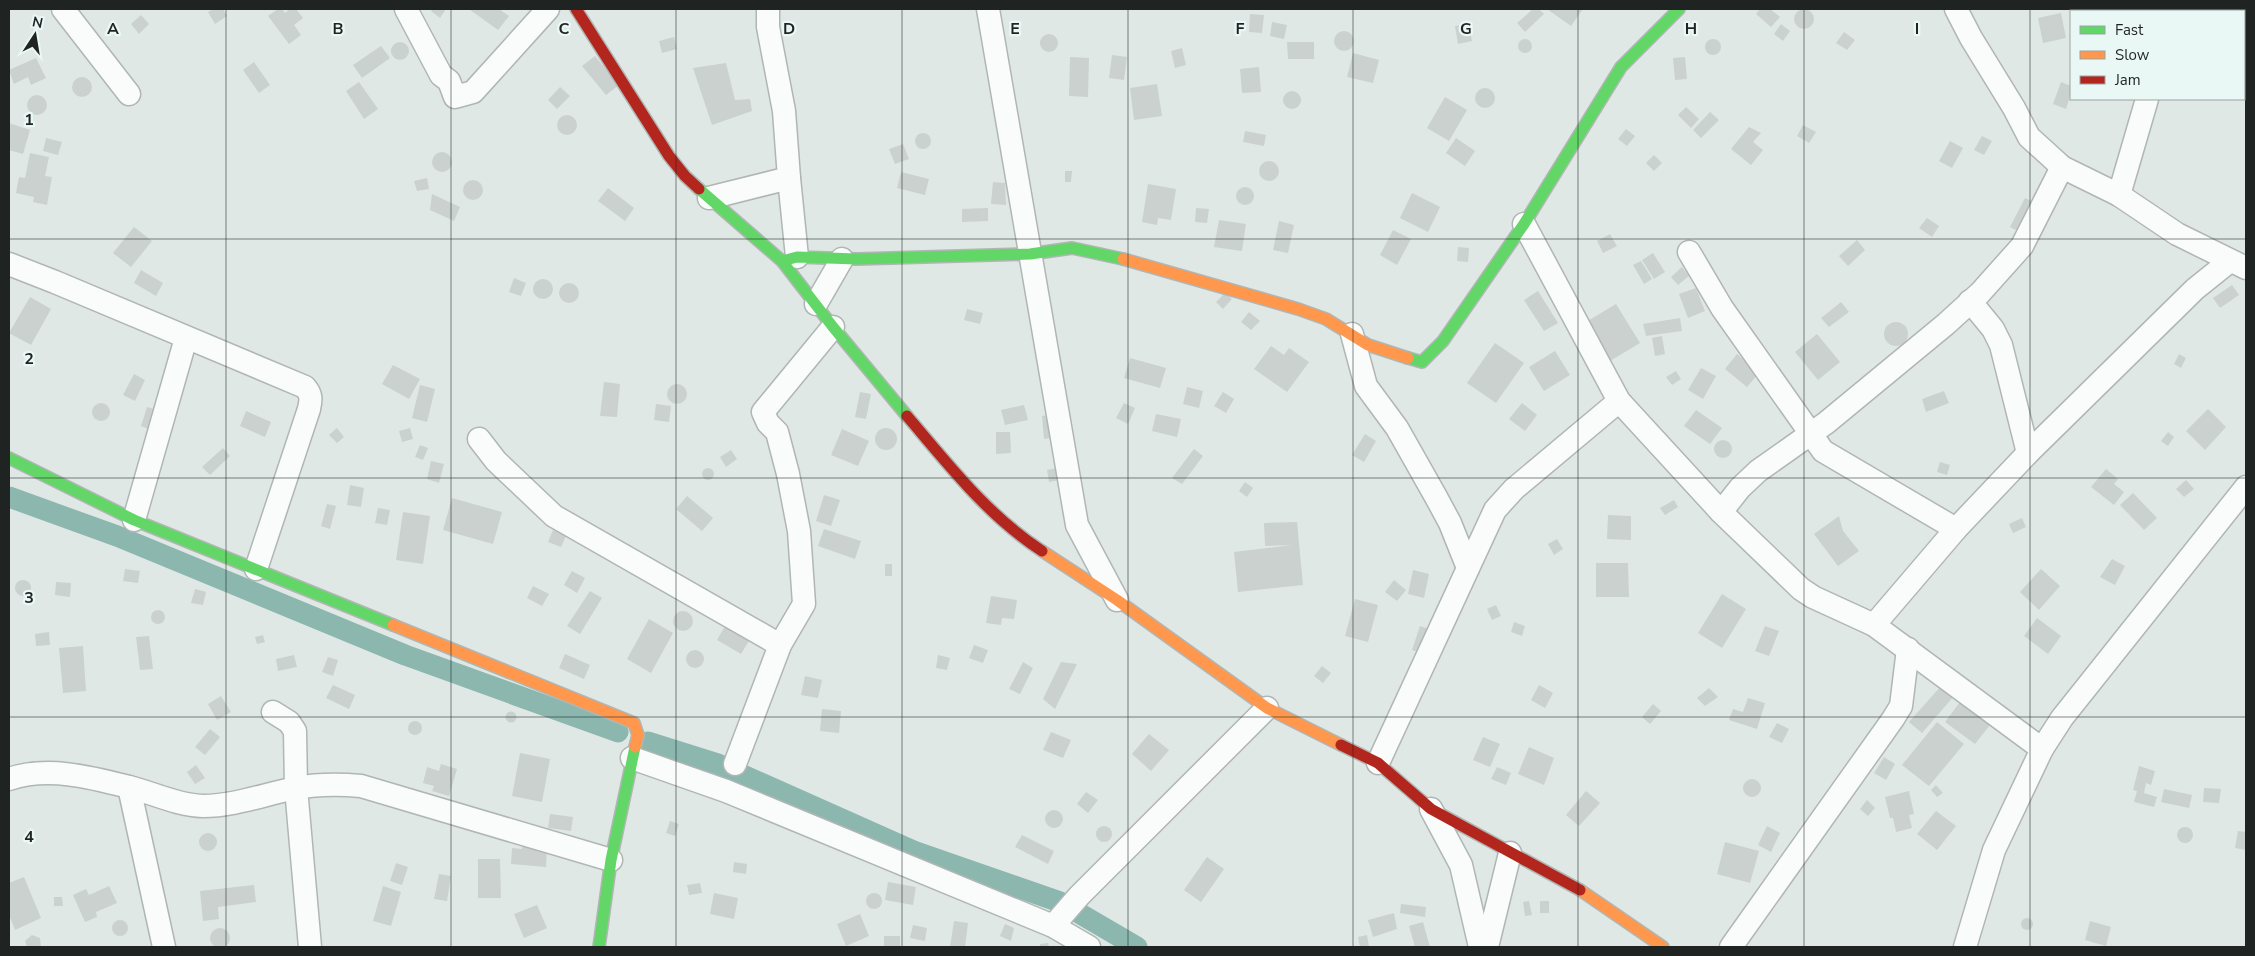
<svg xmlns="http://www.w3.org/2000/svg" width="2255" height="956" viewBox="0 0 2255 956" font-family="'Nunito Sans',sans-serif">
  <rect width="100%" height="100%" fill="#e0e8e6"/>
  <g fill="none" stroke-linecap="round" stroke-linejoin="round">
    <g stroke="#8cb7af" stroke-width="21">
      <polyline points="9,497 117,536 405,655 618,732"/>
      <polyline points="648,742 718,764 916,852 1060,902 1137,947"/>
    </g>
  </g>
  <g fill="#cad1cf">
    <polygon points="213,9 223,9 227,16 215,24 208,12"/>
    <polygon points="278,9 282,9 285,13 290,9 296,9 303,18 294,25 301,35 289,44 268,16"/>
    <polygon points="433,9 446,9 440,18 431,11"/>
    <polygon points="469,9 499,9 509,16 498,30"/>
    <polygon points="1533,9 1539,9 1544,14 1525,32 1517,23"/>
    <polygon points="1547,9 1583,9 1571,26"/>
    <polygon points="1760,9 1770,9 1780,17 1771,27 1756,14"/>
    <circle cx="1804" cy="19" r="10"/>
    <polygon points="2061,13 2066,38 2043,43 2038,18"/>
    <polygon points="1250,14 1264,15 1262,33 1249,32"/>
    <polygon points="141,15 149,24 139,34 131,24"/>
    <polygon points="1272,22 1287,25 1284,39 1270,36"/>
    <polygon points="1469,24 1472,41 1458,44 1455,26"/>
    <polygon points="1781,24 1790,31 1783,41 1774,34"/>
    <circle cx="1344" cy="41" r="10"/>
    <polygon points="1844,32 1855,40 1847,50 1836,43"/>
    <circle cx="1049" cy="43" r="9"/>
    <polygon points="674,37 677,49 662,53 659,41"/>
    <circle cx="1525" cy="46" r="7"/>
    <circle cx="1713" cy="47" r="8"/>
    <circle cx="400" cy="51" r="9"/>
    <polygon points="1287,42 1314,42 1314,59 1288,59"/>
    <polygon points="381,46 390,58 362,78 353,65"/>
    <polygon points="1182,48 1186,65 1175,68 1171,51"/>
    <polygon points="1353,53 1379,60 1373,83 1347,77"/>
    <polygon points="1112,55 1127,57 1124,80 1109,78"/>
    <polygon points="595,56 619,85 606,95 582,66"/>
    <polygon points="1070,57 1089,58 1088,97 1069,96"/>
    <polygon points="1685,57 1687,79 1675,80 1673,58"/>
    <polygon points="36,58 46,78 31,85 28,77 14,84 9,70"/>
    <polygon points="254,62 270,85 259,93 243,70"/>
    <polygon points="726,63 735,100 750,99 752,111 712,125 693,68"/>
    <polygon points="1259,67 1261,92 1242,93 1240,69"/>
    <circle cx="82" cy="87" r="10"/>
    <polygon points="359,82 378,109 364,119 346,91"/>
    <polygon points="2061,82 2071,86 2071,93 2066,109 2053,104"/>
    <polygon points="1157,84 1162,116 1134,120 1130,88"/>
    <polygon points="560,87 570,96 557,109 548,100"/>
    <circle cx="1485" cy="98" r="10"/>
    <circle cx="1292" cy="100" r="9"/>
    <circle cx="37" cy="105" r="10"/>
    <polygon points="1445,97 1467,110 1449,141 1427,128"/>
    <polygon points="1686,107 1699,119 1691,128 1678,115"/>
    <polygon points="1710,112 1719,120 1701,138 1693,130"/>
    <circle cx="567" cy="125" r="10"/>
    <polygon points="9,123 30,130 23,154 9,150"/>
    <polygon points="1803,125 1816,132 1809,143 1797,136"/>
    <polygon points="1749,127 1761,133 1753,142 1763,150 1751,165 1731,149"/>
    <polygon points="1626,129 1635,136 1627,146 1618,139"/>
    <polygon points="1245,131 1266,135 1264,146 1243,142"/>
    <circle cx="923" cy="141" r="8"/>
    <polygon points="1982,136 1992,141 1984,155 1974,150"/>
    <polygon points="46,138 62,142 58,155 43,151"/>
    <polygon points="1456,138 1475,151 1465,166 1446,153"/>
    <polygon points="1950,141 1963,148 1952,168 1939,161"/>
    <polygon points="903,144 909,159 895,164 889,149"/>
    <circle cx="442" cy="162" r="10"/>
    <polygon points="30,153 49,157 45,176 52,177 47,205 33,202 34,197 16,193 19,177 25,178"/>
    <polygon points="1654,155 1662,163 1654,171 1646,163"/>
    <circle cx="1269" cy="171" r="10"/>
    <polygon points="1065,171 1072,171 1071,182 1065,182"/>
    <polygon points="901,172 929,179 925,195 897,188"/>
    <polygon points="427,178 429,189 417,191 414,181"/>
    <circle cx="473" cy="190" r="10"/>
    <polygon points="993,182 1005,183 1006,205 991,204"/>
    <polygon points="1148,184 1176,189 1171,220 1158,218 1157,225 1142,222"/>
    <circle cx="1245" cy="196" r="9"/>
    <polygon points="608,188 634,208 625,221 598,201"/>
    <polygon points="1412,193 1440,207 1428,232 1400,218"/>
    <polygon points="432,194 460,207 454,221 430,210"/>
    <polygon points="2025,198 2041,206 2025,235 2010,227"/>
    <polygon points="988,208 988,221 962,222 962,209"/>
    <polygon points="1196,208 1209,209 1207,223 1195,222"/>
    <polygon points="1927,218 1939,226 1932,237 1919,228"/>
    <polygon points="1219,220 1246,224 1242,251 1214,247"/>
    <polygon points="1279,221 1294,225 1288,253 1273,250"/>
    <polygon points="134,227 152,241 131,267 113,253"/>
    <polygon points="1393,230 1411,239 1397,265 1380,255"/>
    <polygon points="1610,234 1617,246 1603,253 1597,241"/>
    <polygon points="1857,240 1865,250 1848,266 1839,256"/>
    <polygon points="1458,247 1469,248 1468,262 1457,261"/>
    <polygon points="1653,253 1665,272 1654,279 1642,260"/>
    <polygon points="1641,261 1652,279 1644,284 1633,265"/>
    <polygon points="1682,267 1689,276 1678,285 1671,277"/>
    <polygon points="141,270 163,283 156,296 134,283"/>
    <polygon points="514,278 526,283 521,296 509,292"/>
    <circle cx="543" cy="289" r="10"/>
    <circle cx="569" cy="293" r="10"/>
    <polygon points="2232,285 2239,295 2220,308 2213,298"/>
    <polygon points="1696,288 1705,311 1688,318 1679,294"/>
    <polygon points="1538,291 1558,323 1544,331 1524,300"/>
    <polygon points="1225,293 1232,299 1223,309 1216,302"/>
    <polygon points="30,297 51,309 31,345 9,333"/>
    <polygon points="1841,302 1849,312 1829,327 1821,318"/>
    <polygon points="1616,304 1640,343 1610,361 1586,322"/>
    <polygon points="967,309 983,313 980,324 964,320"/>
    <polygon points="1249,312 1260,321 1251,330 1241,322"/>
    <polygon points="1680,318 1682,331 1646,336 1643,324"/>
    <circle cx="1896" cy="334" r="12"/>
    <polygon points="1817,334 1840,362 1818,380 1795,352"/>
    <polygon points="1662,336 1665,354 1655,356 1652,338"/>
    <polygon points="1495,343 1524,363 1496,403 1467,383"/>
    <polygon points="1271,346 1284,355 1289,348 1309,362 1287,392 1254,369"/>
    <polygon points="1555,351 1570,375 1544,391 1529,367"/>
    <polygon points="1737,354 1759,373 1747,387 1725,369"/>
    <polygon points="2179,354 2186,358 2181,368 2174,364"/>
    <polygon points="1130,358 1166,368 1160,388 1124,378"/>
    <polygon points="393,365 420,379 409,399 382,384"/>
    <polygon points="1701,368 1716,376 1703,399 1688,390"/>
    <polygon points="1676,371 1681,379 1672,385 1666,377"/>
    <polygon points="134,374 145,380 135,401 123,395"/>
    <polygon points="604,382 620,384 617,417 600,416"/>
    <circle cx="677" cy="394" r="10"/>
    <polygon points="420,385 435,389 427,422 412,418"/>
    <polygon points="1187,387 1203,391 1199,408 1183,404"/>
    <polygon points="1944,391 1949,403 1926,412 1922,399"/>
    <polygon points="860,392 871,394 866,419 855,417"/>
    <polygon points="1223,392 1234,399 1226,413 1214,406"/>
    <polygon points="1124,403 1135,408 1128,424 1116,418"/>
    <polygon points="1522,403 1537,415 1525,431 1509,419"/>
    <circle cx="101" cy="412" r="9"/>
    <polygon points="656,404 671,406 669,422 654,420"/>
    <polygon points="1024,405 1028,420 1005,425 1001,410"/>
    <polygon points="147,407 161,411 154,431 141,426"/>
    <polygon points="2208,409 2226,427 2205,450 2186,431"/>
    <polygon points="1696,410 1722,428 1710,444 1684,426"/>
    <polygon points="246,411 271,422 265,437 240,426"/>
    <polygon points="1055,414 1058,437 1044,439 1042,416"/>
    <polygon points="1156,414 1181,419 1177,437 1152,431"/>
    <circle cx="886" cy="439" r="11"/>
    <polygon points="337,428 344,437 337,443 329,435"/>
    <polygon points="410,428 413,439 402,442 399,431"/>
    <polygon points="842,429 869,441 858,466 831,455"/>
    <polygon points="996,432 1010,432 1011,453 996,454"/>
    <polygon points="2168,432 2174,437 2168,446 2161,441"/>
    <polygon points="1365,434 1376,441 1364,462 1352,455"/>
    <circle cx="1723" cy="449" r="9"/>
    <polygon points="420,445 428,448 423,460 415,457"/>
    <polygon points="223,448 230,456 210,475 202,467"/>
    <polygon points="1194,449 1203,456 1182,484 1172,478"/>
    <polygon points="731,450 737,459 726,467 720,457"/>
    <polygon points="431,461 444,464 439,483 427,479"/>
    <polygon points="1940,462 1950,465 1947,475 1937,472"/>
    <circle cx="708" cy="474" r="6"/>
    <polygon points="1058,468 1060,480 1049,482 1047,470"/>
    <polygon points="2106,469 2118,479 2114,484 2124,492 2114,505 2091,487"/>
    <polygon points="2186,480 2194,489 2184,497 2176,489"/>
    <polygon points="1245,482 1253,488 1247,497 1239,491"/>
    <polygon points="350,485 364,488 361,507 347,505"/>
    <polygon points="2133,493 2157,518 2144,530 2120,505"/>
    <polygon points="824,495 840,500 831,526 816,521"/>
    <polygon points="687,496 713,518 702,531 676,509"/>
    <polygon points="452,498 502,512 493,544 443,530"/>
    <polygon points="1674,500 1678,507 1665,515 1660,508"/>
    <polygon points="327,504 336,506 330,529 321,526"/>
    <polygon points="378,508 390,510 387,525 375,523"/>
    <polygon points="403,512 430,516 423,564 396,560"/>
    <polygon points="1608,515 1631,516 1631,540 1607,539"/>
    <polygon points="1839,516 1843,531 1859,551 1838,566 1814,534"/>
    <polygon points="2022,518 2026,527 2013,533 2009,524"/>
    <polygon points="1297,522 1303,585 1238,592 1234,552 1292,545 1265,546 1264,523"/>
    <polygon points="824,529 861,541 855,559 818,546"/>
    <polygon points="553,530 566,536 561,547 548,542"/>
    <polygon points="1557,539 1563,549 1554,555 1548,544"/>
    <polygon points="2112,559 2125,566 2115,585 2100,577"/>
    <polygon points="1596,563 1628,563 1629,597 1596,597"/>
    <rect x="885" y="564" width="7" height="12"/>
    <polygon points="125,569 140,571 138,583 123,581"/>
    <polygon points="2041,569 2060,586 2039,610 2020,592"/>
    <polygon points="1413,570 1429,574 1424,598 1408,594"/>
    <polygon points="572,571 585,578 577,593 564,585"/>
    <circle cx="23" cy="588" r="8"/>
    <polygon points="1394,580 1406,590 1397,601 1385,592"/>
    <polygon points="56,582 71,583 70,597 55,595"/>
    <polygon points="533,586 549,594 542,606 527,598"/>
    <polygon points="195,589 206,592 203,605 191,603"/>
    <polygon points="590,591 602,598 580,634 567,626"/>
    <polygon points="1722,594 1746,609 1722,648 1698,633"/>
    <polygon points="991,596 1017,600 1014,619 1002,618 1001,625 986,623"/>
    <polygon points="1355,599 1378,605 1368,642 1345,636"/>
    <polygon points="1496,605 1501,616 1492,620 1487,609"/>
    <circle cx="158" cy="617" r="7"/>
    <circle cx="683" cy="621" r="10"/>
    <polygon points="2037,618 2061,636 2048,654 2024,636"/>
    <polygon points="649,619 673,633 651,673 627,659"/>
    <polygon points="1514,622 1525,626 1522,636 1511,632"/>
    <polygon points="725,626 749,641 741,654 717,640"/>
    <polygon points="1420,626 1432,630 1425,654 1412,650"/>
    <polygon points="1765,626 1779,631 1769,656 1755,651"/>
    <polygon points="49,632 50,645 36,646 35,634"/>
    <polygon points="263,635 265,642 257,644 255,637"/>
    <polygon points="149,636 153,669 140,670 136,637"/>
    <polygon points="974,645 988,650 983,663 969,658"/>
    <polygon points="83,646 86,691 63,693 59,648"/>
    <circle cx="695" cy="659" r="9"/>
    <polygon points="565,654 590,665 584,679 559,668"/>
    <polygon points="294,655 297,667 278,671 276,659"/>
    <polygon points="938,655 950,658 947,670 936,668"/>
    <polygon points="328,657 338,660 333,676 322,672"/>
    <polygon points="1023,662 1033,668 1020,694 1009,689"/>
    <polygon points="1061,662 1077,664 1055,709 1043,699"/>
    <polygon points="1322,666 1331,673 1323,683 1314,676"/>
    <polygon points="805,676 822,680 818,698 801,695"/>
    <polygon points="333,685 355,695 349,709 326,698"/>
    <polygon points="1539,685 1553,693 1545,708 1531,700"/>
    <polygon points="1942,685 1954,696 1922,733 1909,722"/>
    <polygon points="1709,688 1718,697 1705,706 1697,698"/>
    <polygon points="221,696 231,712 217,720 208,704"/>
    <polygon points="1748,698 1765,703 1757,729 1729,720 1733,709 1743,712"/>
    <polygon points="1963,698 1993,721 1975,744 1945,722"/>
    <polygon points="1653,704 1661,711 1650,724 1642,717"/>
    <polygon points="822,709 841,711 839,733 820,731"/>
    <circle cx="511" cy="717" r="5.5"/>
    <circle cx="415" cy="728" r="7"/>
    <polygon points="1937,722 1964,744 1929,786 1902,765"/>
    <polygon points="1777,723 1789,729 1782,743 1769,737"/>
    <polygon points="210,729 220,737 205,755 195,747"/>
    <polygon points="1051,732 1071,740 1063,758 1043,750"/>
    <polygon points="1149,734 1169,750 1151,771 1132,754"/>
    <polygon points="1483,737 1500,744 1490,767 1473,760"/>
    <polygon points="1529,747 1554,758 1544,785 1518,774"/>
    <polygon points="520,753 550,759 542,802 512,796"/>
    <polygon points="1884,757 1895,764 1886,780 1874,773"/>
    <polygon points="441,764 457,769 449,796 432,791 434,786 423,783 427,767 439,771"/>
    <polygon points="196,765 205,778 195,784 187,772"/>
    <polygon points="2139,766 2155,771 2151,785 2146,783 2144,793 2157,797 2154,807 2134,802 2137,791 2133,790"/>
    <polygon points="1497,767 1511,773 1506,785 1491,779"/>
    <circle cx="1752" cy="788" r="9"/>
    <polygon points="1936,785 1943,793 1937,797 1931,790"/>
    <polygon points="2204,788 2221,789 2219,803 2203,802"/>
    <polygon points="2164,789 2192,795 2189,808 2161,802"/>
    <polygon points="1586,791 1600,803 1579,826 1566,815"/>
    <polygon points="1909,791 1914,814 1909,815 1912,828 1896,832 1893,818 1890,818 1885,797"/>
    <polygon points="1086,792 1098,800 1088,813 1077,804"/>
    <polygon points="1867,800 1875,808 1868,816 1860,809"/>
    <circle cx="1054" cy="819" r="9"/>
    <polygon points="1936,811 1956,826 1937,850 1917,834"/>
    <polygon points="550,814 573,817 571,831 548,828"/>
    <polygon points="670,821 679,824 675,836 666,833"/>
    <circle cx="1104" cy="834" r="8"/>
    <polygon points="1767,826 1780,833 1771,852 1758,845"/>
    <circle cx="2185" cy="835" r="8"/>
    <polygon points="2238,831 2246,832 2246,850 2235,848"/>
    <circle cx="208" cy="842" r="9"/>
    <polygon points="1022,835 1054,851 1048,864 1015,847"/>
    <polygon points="1725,842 1759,851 1750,883 1717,874"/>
    <polygon points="522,844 547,846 546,867 511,864 512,848 522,849"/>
    <polygon points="1207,857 1224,869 1201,902 1184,890"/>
    <polygon points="478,859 500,859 501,898 478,898"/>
    <polygon points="734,862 747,864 746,874 733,872"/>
    <polygon points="396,863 408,867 402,885 390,881"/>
    <polygon points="439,874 451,876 447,901 434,899"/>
    <polygon points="24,877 41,918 15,930 9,915 9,883"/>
    <polygon points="888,882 916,887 913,905 885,900"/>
    <polygon points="700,883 702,893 689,895 687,885"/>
    <polygon points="254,885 256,902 218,907 219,919 203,921 200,891"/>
    <polygon points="109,886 117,903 96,912 97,917 85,922 73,895 86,889 89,895"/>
    <polygon points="383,886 401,892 391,926 373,921"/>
    <circle cx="874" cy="901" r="8"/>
    <polygon points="714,893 738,898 734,919 710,914"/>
    <polygon points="54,897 62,897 63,906 54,906"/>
    <polygon points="1529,901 1532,915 1525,916 1523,902"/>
    <rect x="1540" y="901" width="9" height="12"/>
    <polygon points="1401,904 1426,907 1425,917 1400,913"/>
    <polygon points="537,905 547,928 524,938 514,914"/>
    <polygon points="1394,913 1397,929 1373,937 1368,920"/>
    <polygon points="860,914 869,936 846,946 837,924"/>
    <circle cx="2027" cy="924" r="6"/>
    <circle cx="120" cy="928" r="8"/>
    <polygon points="954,921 968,923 965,947 950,947"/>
    <polygon points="2090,921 2111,927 2106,946 2085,940"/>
    <polygon points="1423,922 1430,947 1415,947 1409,926"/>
    <polygon points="1005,924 1014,928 1011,941 1000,936"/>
    <polygon points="913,925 927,928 925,941 910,938"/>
    <circle cx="220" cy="938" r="10"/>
    <polygon points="32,935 40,938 41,947 27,947 25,941"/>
    <polygon points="1367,935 1369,947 1360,947 1358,937"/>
    <rect x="884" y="936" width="16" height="11"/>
    <polygon points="1048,943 1049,947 1040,947 1040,944"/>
  </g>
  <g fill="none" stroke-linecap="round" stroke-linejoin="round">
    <g stroke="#b0b6b4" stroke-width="25">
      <g id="street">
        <polyline points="63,9 129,94"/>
        <polyline points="406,9 441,75 449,81 455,97 473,92 548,9"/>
        <polyline points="988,9 1077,525 1117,600"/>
        <polyline points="1956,9 1971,38 2014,108 2029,137 2062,167 2119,195 2177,234 2246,268"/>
        <polyline points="2172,11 2173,9"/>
        <polyline points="789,178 797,257"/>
        <polyline points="2119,195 2147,99"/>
        <polyline points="709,198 789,178 784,111 768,27 768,9"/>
        <polyline points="1524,224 1619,401 1721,512 1801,589 1813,597 1874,625 2042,749"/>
        <polyline points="1689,252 1722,308 1823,451 1956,529"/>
        <path d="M9,264L55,282L305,387C312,395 311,400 309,409L256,569"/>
        <polyline points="1970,301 1993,329 2001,345 2028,453"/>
        <polyline points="816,304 842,259"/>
        <polyline points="1352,334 1366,386 1397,428 1436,497 1450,523 1468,568"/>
        <polyline points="479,439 496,461 554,516 780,645"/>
        <polyline points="1721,512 1740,488 1758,471 1826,423 1946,324 1980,293 2022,246 2062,167"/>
        <polyline points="134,520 186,338"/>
        <polyline points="1874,625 1956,529 2028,453 2195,289 2230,261"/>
        <polyline points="273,712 289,722 295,731 296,788 310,947"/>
        <polyline points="632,758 726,791 1053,926 1089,947"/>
        <polyline points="1378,763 1495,510 1514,489 1619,401"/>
        <polyline points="735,764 780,645 804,604 799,531 788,474 777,432 768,423 763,412 833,327"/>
        <path d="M9,779C48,766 90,777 129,787C153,793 177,805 203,806C235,806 265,794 296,788C318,784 339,784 361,786L611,860"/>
        <polyline points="129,787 164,947"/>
        <polyline points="1431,809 1461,865 1480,947"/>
        <polyline points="1053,926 1079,896 1267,708"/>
        <polyline points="1487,947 1510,853"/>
        <polyline points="1731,947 1893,719 1901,706 1908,649"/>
        <polyline points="1965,947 1994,850 2042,749 2062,718 2246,487"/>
      </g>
    </g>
    <g stroke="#b0b6b4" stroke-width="14">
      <g id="fast">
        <polyline points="699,189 782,261 833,327 907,416"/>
        <polyline points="782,261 797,257 857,259 1030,254 1072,248 1123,259"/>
        <polyline points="1408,358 1422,362 1443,341 1524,224 1621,67 1679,9"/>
        <polyline points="9,458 134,520 393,625"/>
        <polyline points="599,947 611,860 635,747"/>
      </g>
    </g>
    <g stroke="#b0b6b4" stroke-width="14">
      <g id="slow">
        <polyline points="1123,259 1298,309 1326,319 1368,345 1408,358"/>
        <polyline points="1042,551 1117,600 1267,708 1341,745"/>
        <polyline points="393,625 634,723 638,735 635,747"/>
        <polyline points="1580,890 1663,947"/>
      </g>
    </g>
    <g stroke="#b0b6b4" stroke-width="14">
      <g id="jam">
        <polyline points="576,9 669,156 685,176 699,189"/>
        <path d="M907,416C949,465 987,515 1042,551"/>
        <polyline points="1341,745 1378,763 1431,809 1580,890"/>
      </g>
    </g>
    <use href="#street" stroke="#fafcfb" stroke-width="22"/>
    <use href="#fast" stroke="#63d668" stroke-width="11"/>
    <use href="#slow" stroke="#ff974d" stroke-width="11"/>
    <use href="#jam" stroke="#b3261e" stroke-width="11"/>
  </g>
  <path fill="none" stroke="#1f2423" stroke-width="1" stroke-opacity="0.55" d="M226,9V947M451,9V947M676,9V947M902,9V947M1128,9V947M1353,9V947M1578,9V947M1804,9V947M2030,9V947M9,239H2246M9,478H2246M9,717H2246"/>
  <g font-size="16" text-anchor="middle" font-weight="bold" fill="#1f2423" stroke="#eaf8f5" stroke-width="4.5" stroke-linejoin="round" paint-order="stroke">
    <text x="113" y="34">A</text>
    <text x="338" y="34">B</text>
    <text x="564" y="34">C</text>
    <text x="789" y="34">D</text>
    <text x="1015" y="34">E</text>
    <text x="1240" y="34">F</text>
    <text x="1466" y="34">G</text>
    <text x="1691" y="34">H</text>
    <text x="1917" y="34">I</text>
    <text x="29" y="125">1</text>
    <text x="29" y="364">2</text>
    <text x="29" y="603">3</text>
    <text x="29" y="842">4</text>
  </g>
  <rect width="2255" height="956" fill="none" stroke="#1f2423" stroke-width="20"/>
  <rect x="2070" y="10" width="175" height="90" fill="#eaf8f5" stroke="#99a3a1"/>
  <rect x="2080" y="26" width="25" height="8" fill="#63d668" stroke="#99a3a1"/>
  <text x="2115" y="35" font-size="15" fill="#1f2423">Fast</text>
  <rect x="2080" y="51" width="25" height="8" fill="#ff974d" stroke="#99a3a1"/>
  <text x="2115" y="60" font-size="15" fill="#1f2423">Slow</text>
  <rect x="2080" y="76" width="25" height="8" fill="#b3261e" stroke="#99a3a1"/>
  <text x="2115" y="85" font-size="15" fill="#1f2423">Jam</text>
  <g transform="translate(35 35) rotate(12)" stroke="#eaf8f5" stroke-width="4" paint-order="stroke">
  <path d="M0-4L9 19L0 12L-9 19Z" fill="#1f2423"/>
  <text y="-8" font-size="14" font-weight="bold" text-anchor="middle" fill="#1f2423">N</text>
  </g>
</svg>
